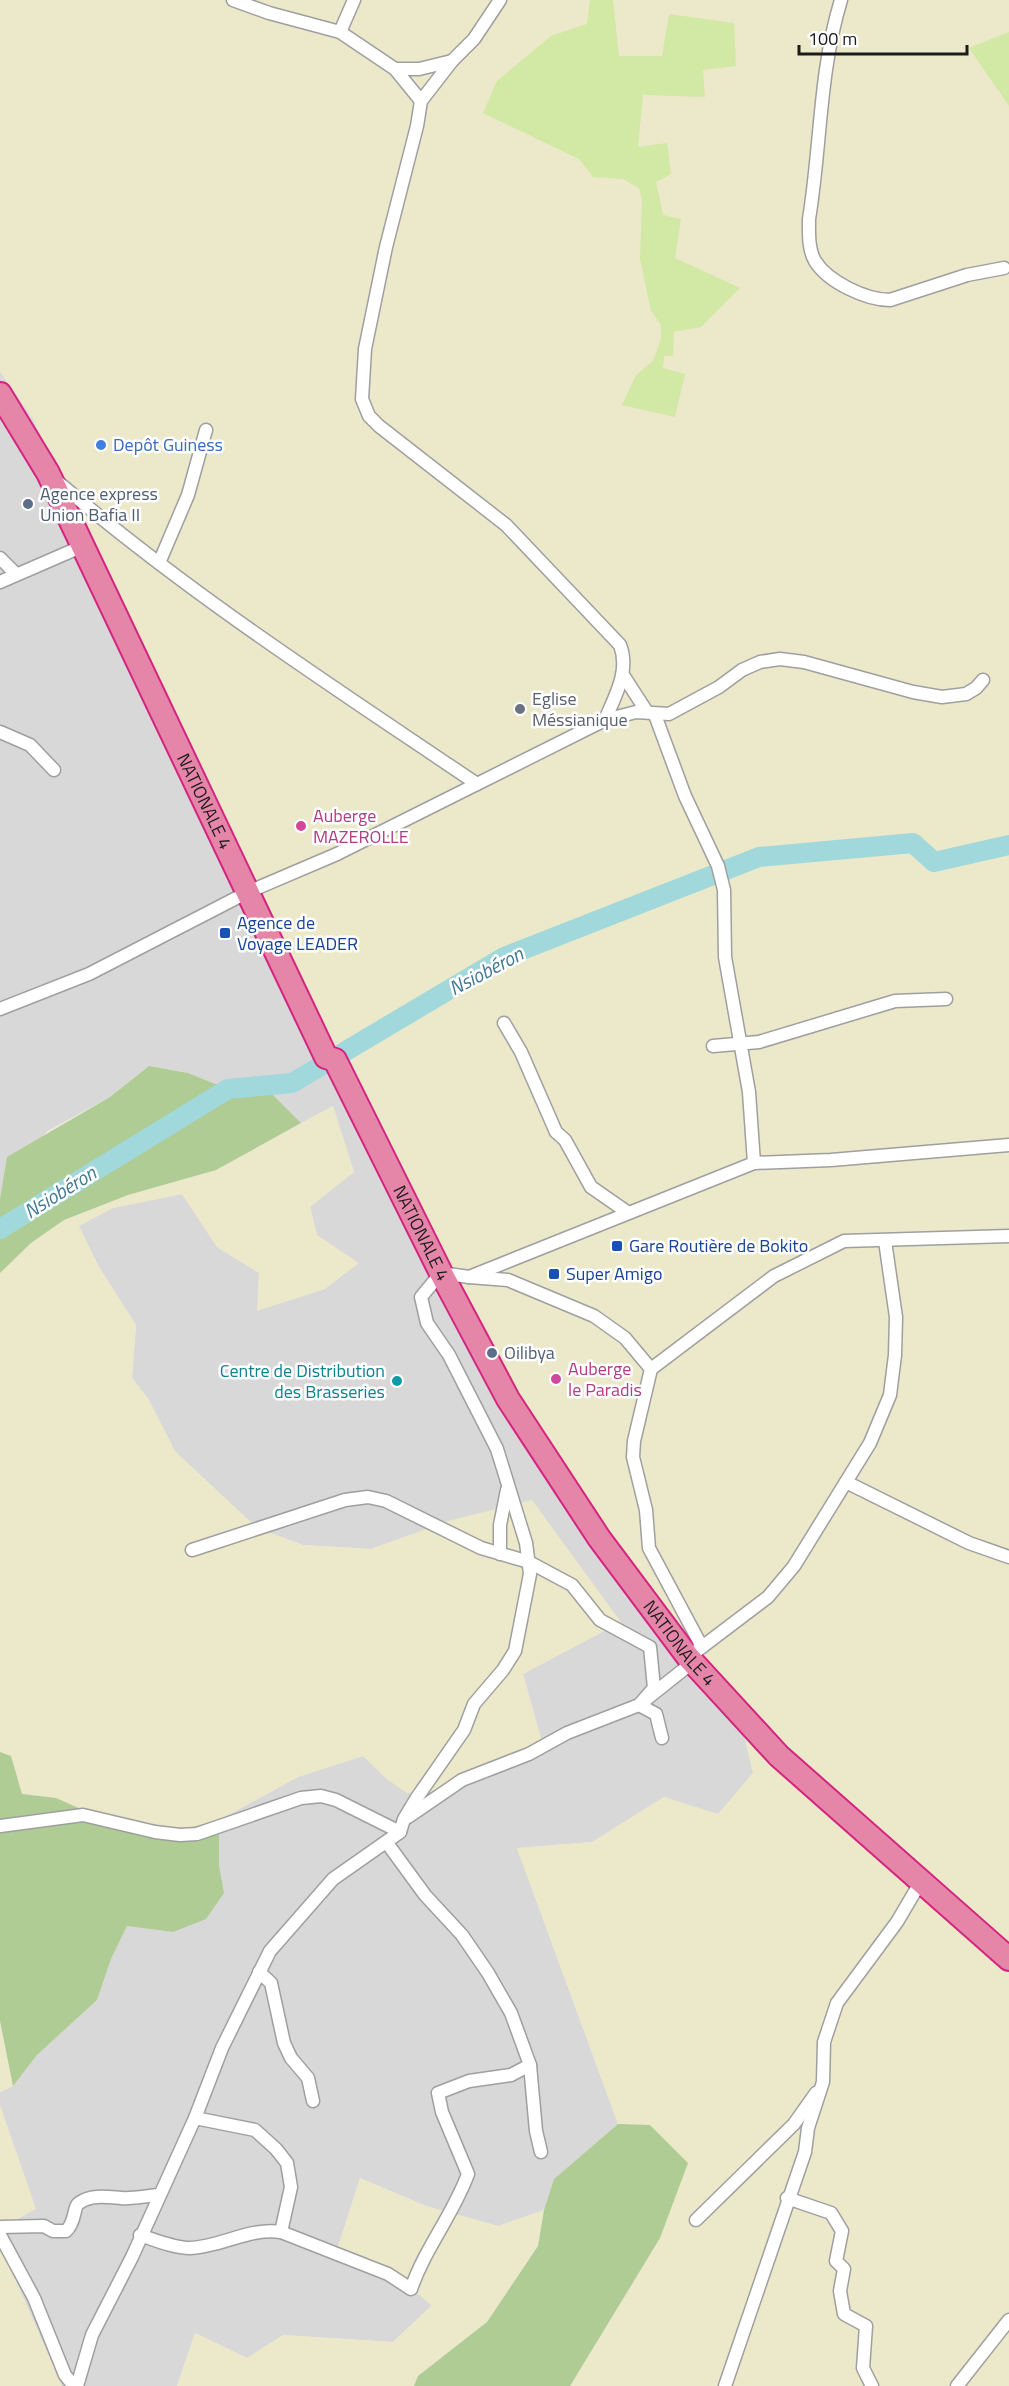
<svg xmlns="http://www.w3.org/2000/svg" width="1009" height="2386" viewBox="0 0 1009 2386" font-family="'Titillium Web',sans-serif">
  <rect width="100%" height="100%" fill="#ede6e0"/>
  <polygon fill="#d9d8d8" points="0,235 445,462 753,1773 718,1815 664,1797 592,1842 517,1848 618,2124 554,2179 544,2210 498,2226 426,2206 360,2178 336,2253 385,2265 432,2305 393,2342 283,2335 247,2358 195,2333 177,2386 3,2386 34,2322 0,2248 0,2092 13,2086 37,2055 97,2000 111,1959 127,1926 173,1932 224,1893 219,1865 219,1820 298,1777 363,1756 388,1780 544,1749 523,1674 621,1622 452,1520 371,1549 303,1545 257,1528 174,1451 149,1400 132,1378 136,1325 99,1267 78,1226 113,1208 182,1194 217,1247 259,1273 317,1235 310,1206 354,1172 333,1106 301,1123 254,1076 228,1089 188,1073 149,1066 110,1097 47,1131 0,1199"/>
  <g fill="#ece8ca">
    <polygon points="0,0 1009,0 1009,2386 570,2386 660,2238 650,2125 618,2124 517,1848 592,1842 664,1797 718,1814 753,1773 732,1687 695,1653 505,1404 76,514 33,419 0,372"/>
    <polygon points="333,1106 354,1172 310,1207 317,1235 359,1263 325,1289 257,1311 259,1273 217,1247 182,1194 113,1208 79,1226 99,1267 136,1325 132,1378 149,1400 175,1451 257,1528 303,1545 371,1549 452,1520 532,1500 621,1622 523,1674 544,1749 452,1792 407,1793 388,1780 363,1756 298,1777 219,1820 188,1828 119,1826 56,1798 22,1794 11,1756 0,1752 0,1273 31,1243 64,1220 128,1195 216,1170"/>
    <polygon points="0,2021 13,2086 0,2092"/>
    <polygon points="0,2105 36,2209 0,2229"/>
    <polygon points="360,2178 426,2206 498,2226 544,2210 538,2246 487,2322 418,2376 414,2386 177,2386 195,2333 247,2358 283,2335 393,2342 432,2306 385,2265 336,2253"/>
    <polygon points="0,2248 17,2283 62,2386 0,2386"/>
  </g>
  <g fill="#d2e8a5">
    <polygon points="590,0 613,0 619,56 662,56 669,14 734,23 736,66 703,70 705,97 643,95 638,147 667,143 671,174 656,182 663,215 681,219 675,258 740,288 701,327 674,332 673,356 664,356 663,368 685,374 675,417 622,405 636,375 653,361 661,339 661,325 651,311 640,259 642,200 639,188 623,179 593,177 579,159 483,113 497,81 551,36 587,24"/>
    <polygon points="1009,32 1009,106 969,48"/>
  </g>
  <g fill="#afcc94">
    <polygon points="149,1066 188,1073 228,1089 254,1076 301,1123 216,1170 128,1195 64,1220 31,1243 0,1273 0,1199 7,1157 110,1097"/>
    <polygon points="0,1752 11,1756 22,1794 56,1798 119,1826 188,1828 219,1820 219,1865 224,1893 206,1919 173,1932 127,1926 111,1959 97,2000 37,2055 13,2086 0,2021"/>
    <polygon points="618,2124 650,2125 688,2163 660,2238 570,2386 414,2386 418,2376 487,2322 538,2246 544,2210 554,2179"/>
  </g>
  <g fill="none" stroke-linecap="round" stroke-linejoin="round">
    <polyline stroke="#a0d8db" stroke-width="20" points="0,1229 228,1089 292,1083 504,957 759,857 913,843 934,862 1009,845"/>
    <g stroke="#9f9f9f" stroke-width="15">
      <g id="street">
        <polyline points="233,0 269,13 340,32 395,69 419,69 452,61 474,39 500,0"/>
        <path d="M841,0C819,72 821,146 809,219C809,233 808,249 815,261C828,282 866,300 890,300L967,275L1004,268"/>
        <polyline points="340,32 354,0"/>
        <path d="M452,61L421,101L417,126L386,247L365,349L362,399L369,416L379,426L506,525L620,645C630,671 615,696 605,720"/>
        <polyline points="395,69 421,101"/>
        <path d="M58,482C189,594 335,688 477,784L605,720L636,712L669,714L719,687L742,670L760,662L780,659L804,662L913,692L942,697L966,694L976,688L983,680"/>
        <polyline points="0,558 16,574"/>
        <polyline points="159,563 188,495 206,430"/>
        <polyline points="0,582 83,546"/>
        <polyline points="623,675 647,712"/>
        <polyline points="655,715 685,796 718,866 724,890 725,957 749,1092 754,1163"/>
        <polyline points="0,732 30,745 54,770"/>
        <polyline points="0,1009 89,974 248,892 337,854 477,784"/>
        <polyline points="504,1023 521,1052 556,1132 565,1140 591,1187 627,1212"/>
        <polyline points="713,1046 759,1042 895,1001 946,999"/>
        <polyline points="651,1369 625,1338 594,1316 508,1280 469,1277 754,1163 831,1160 1009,1145"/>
        <polyline points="846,1482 969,1543 1009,1557"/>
        <polyline points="192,1550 345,1500 368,1497 386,1501 481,1548 529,1562 572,1585 600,1620 650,1647 654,1688 639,1705 656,1714 662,1738"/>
        <polyline points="500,1554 500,1525 507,1490"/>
        <polyline points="702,1647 768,1597 794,1566 870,1443 890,1395 895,1355 896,1317 885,1241"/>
        <polyline points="688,1657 702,1647 649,1548 646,1510 633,1457 634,1441 651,1369 774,1276 844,1241 1009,1236"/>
        <polyline points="408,1817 462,1780 529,1754 567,1733 639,1705 693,1662"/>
        <polyline points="0,1826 83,1815 155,1832 180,1835 197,1834 301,1798 321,1796 336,1800 400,1832"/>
        <polyline points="259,1972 271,1983 284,2043 291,2058 308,2078 313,2101"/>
        <polyline points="530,2065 536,2131 541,2152"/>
        <polyline points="195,2118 255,2130 276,2149 287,2163 291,2187 281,2232"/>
        <polyline points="787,2198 831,2213 842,2231 836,2261 844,2269 840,2291 844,2314 866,2326 863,2368 872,2386"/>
        <polyline points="696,2220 794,2124 816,2093"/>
        <path d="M0,2227L44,2226L53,2231H66C76,2222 73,2207 79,2203C91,2194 108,2197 121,2198C133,2199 146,2196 158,2195"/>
        <polyline points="0,2235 34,2298 65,2375 74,2386"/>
        <path d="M140,2235C155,2240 174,2248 190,2248C221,2247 250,2227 281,2232L388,2274L411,2289C425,2248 453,2215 468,2174L442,2112L438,2093L469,2081L511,2075L530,2065L511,2013L488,1973L462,1935L425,1895L387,1843"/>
        <polyline points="77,2386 92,2335 132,2257 195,2118 222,2048 270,1951 333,1879 400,1832 404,1819 416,1799 464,1730 474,1704 503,1670 515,1651 530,1574 526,1543 497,1449 449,1355 427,1323 421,1297 441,1273 469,1277"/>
        <polyline points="725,2386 805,2152 808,2128 823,2082 824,2042 837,2003 897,1922 920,1883"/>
        <polyline points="957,2386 1009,2320"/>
      </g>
    </g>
    <g stroke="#d42480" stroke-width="26">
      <g id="highway">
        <path id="s1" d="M0,394L48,473L326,1057L335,1060L441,1273L508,1399L599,1538L688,1657L779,1756L1009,1959"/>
      </g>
    </g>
    <use href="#street" stroke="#fff" stroke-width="12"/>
    <use href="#highway" stroke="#e586a9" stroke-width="22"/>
  </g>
  <circle fill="#3f7fe0" stroke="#fff" stroke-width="2" cx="101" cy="445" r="6"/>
  <g fill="#5c6f8a" stroke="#fff" stroke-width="2">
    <circle cx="28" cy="504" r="6"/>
    <circle cx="492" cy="1353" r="6"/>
  </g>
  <circle fill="#6b7280" stroke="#fff" stroke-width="2" cx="520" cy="709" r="6"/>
  <g fill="#d1479c" stroke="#fff" stroke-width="2">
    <circle cx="301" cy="826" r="6"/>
    <circle cx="556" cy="1379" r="6"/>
  </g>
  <g fill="#1a4fb4" stroke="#fff" stroke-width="2">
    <rect x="219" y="927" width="12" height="12" rx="3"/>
    <rect x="611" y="1240" width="12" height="12" rx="3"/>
    <rect x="548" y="1268" width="12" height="12" rx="3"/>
  </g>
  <circle fill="#0f9aa8" stroke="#fff" stroke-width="2" cx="397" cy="1381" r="6"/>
  <g text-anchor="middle" stroke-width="5" stroke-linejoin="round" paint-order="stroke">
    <g font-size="18" fill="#366cbe" stroke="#fff" text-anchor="start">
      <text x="113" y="451">Depôt Guiness</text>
    </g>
    <g font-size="18" fill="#4e5e75" stroke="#fff" text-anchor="start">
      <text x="40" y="500">Agence express<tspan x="40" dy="21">Union Bafia II</tspan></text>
      <text x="504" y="1359">Oilibya</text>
    </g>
    <g font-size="18" fill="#5b616d" stroke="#fff" text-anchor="start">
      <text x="532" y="705">Eglise<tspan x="532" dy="21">Méssianique</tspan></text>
    </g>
    <g font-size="18" fill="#1b1b1b" stroke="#fff">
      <text dy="6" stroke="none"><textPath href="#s1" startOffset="456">NATIONALE 4</textPath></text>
      <text dy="6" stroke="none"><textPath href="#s1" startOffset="942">NATIONALE 4</textPath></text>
      <text dy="6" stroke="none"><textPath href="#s1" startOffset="1428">NATIONALE 4</textPath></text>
    </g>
    <g font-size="18" fill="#b23c85" stroke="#fff" text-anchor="start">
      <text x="313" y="822">Auberge<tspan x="313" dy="21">MAZEROLLE</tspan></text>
      <text x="568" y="1375">Auberge<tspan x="568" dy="21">le Paradis</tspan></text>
    </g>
    <g font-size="18" fill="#164399" stroke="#fff" text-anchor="start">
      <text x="237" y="929">Agence de<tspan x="237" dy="21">Voyage LEADER</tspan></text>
      <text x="629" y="1252">Gare Routière de Bokito</text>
      <text x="566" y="1280">Super Amigo</text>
    </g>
    <g font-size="18" fill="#0d838f" stroke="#fff" text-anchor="end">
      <text x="385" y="1377">Centre de Distribution<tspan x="385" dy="21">des Brasseries</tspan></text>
    </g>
    <g font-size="20" font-style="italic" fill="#417892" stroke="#fff">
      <text transform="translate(486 971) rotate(-28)" y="7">Nsiobéron</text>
      <text transform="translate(60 1192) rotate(-32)" y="7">Nsiobéron</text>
    </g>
  </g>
  <path d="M799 45v9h168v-9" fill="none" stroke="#1b1b1b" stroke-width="3"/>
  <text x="808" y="45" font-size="18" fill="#1b1b1b" stroke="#ffffff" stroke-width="4.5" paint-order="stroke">100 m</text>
</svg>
